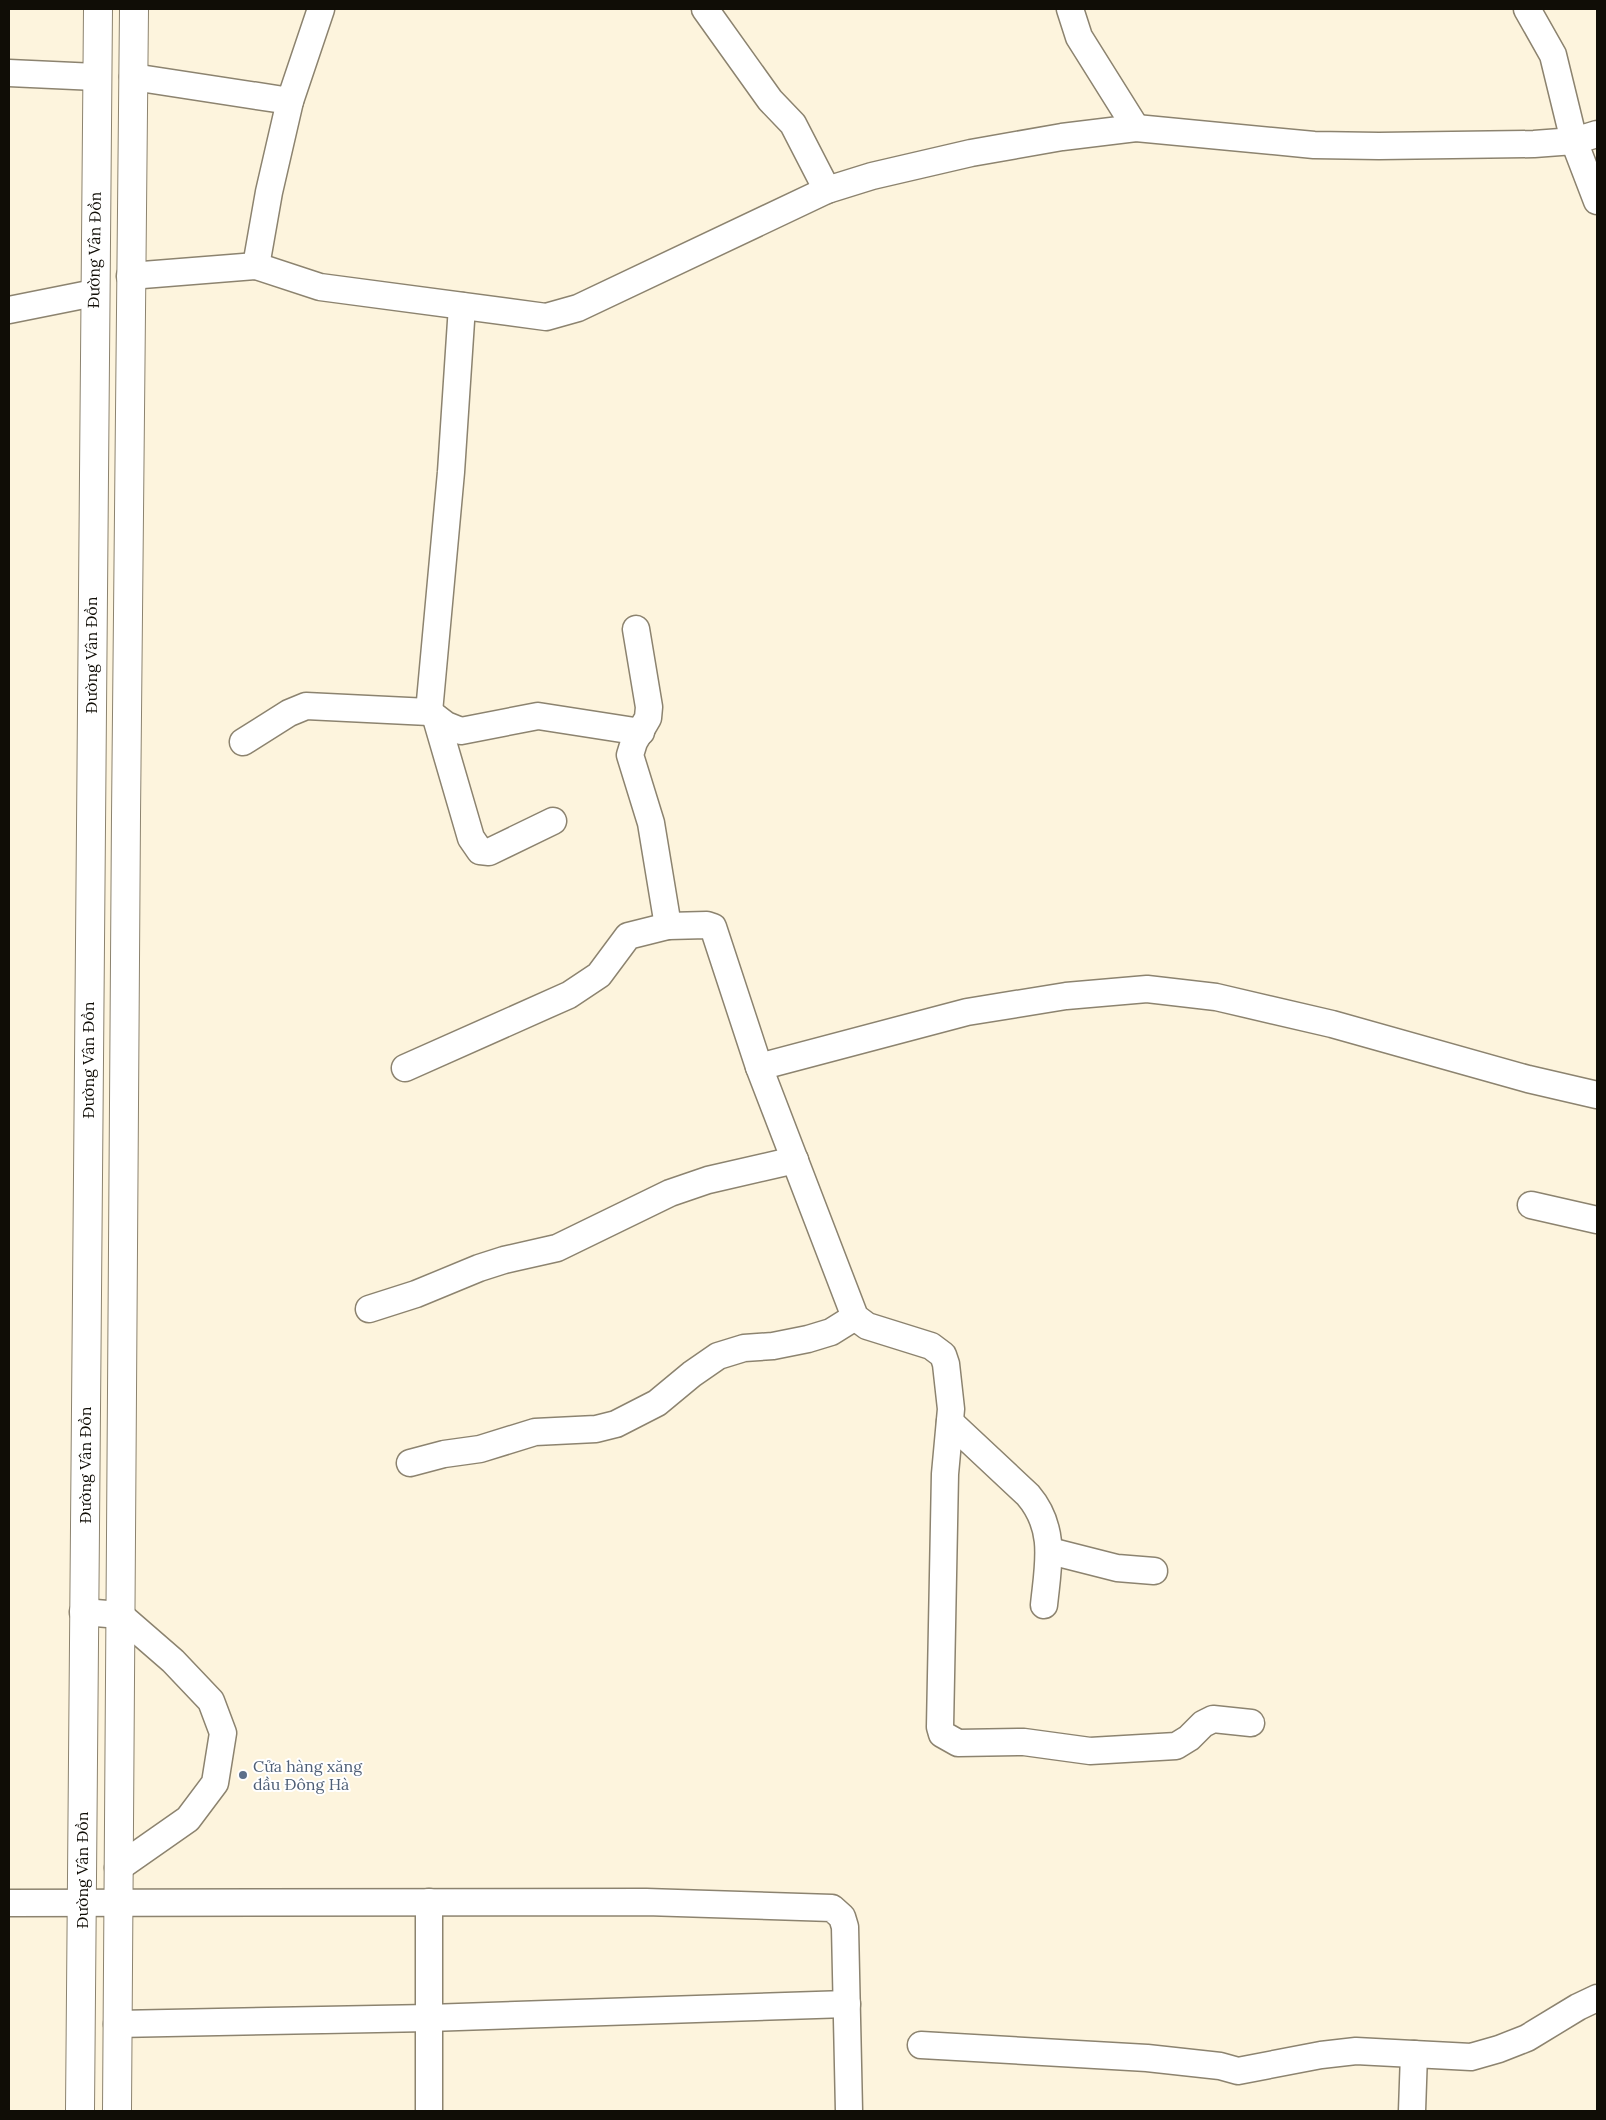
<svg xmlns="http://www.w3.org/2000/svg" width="1606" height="2120" viewBox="0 0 1606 2120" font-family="Lora,serif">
  <rect width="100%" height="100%" fill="#fdf4dd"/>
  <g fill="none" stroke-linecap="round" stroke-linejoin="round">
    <g stroke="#8c836f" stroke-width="29">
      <g id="minor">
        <polyline points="705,9 770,100 793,124 827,190"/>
        <polyline points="1070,9 1079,37 1136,128"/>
        <polyline points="1527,9 1553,55 1574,141 1597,201"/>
        <polyline points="9,73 96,77"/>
        <polyline points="133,77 290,101"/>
        <polyline points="256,266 269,192 290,101 321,9"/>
        <polyline points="130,276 256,266 320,287 546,317 578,308 827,190 872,176 971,153 1062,137 1136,128 1314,145 1379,146 1534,144 1574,141 1597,134"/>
        <polyline points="9,310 94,293"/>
        <polyline points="636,629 649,707 648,718 634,742 630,755 651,823 668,926"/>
        <polyline points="429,712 451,472 462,306"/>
        <polyline points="436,718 471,838 480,851 489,852 553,821"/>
        <polyline points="243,742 289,713 306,706 429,712 446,725 461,731 538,716 641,732"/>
        <polyline points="759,1067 967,1012 1066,996 1147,989 1216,997 1332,1024 1528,1079 1597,1095"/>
        <polyline points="405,1068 569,995 599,975 628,936 668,926 707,925 713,927 759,1067 855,1317 867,1326 931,1346 943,1355 946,1364 951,1409 945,1474 940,1727 942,1734 958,1743 1024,1742 1090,1751 1176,1746 1189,1738 1203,1724 1213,1719 1251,1723"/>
        <polyline points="1531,1205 1597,1220"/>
        <polyline points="369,1309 416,1294 479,1268 504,1260 557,1248 670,1193 708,1180 795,1160"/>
        <path d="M950,1422L1028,1495C1057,1529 1048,1565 1044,1605"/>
        <polyline points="410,1463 444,1454 480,1449 535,1432 596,1429 616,1424 657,1403 692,1374 718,1356 744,1348 773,1346 808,1339 831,1332 855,1317"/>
        <polyline points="1050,1551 1117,1568 1154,1571"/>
        <polyline points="83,1612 120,1615 173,1661 211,1701 223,1733 215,1783 188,1819 118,1868"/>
        <polyline points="9,1903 646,1902 832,1908 842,1917 845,1927 849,2111"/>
        <polyline points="117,2024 429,2018 847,2004"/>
        <polyline points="921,2045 1147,2058 1220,2066 1238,2071 1321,2055 1356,2051 1471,2057 1499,2049 1527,2038 1578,2007 1597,1998"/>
        <polyline points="429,2111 429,1902"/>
        <polyline points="1412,2111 1414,2054"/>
      </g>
    </g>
    <g stroke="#8c836f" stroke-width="30">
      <g id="major">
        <polyline points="80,2111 98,9"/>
        <polyline points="117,2111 126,816 134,9"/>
      </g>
    </g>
    <use href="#minor" stroke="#fff" stroke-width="26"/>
    <use href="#major" stroke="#fff" stroke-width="28"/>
  </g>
  <circle fill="#5c6f8a" stroke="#fff" stroke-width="2" cx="243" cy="1775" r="5"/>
  <g text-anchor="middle" stroke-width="4" stroke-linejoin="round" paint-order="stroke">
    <g font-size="16" fill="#100d06" stroke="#fff">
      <text transform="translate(94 250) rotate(-89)" y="6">Đường Vân Đồn</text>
      <text transform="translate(91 655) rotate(-90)" y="6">Đường Vân Đồn</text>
      <text transform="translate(88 1060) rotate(-90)" y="6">Đường Vân Đồn</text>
      <text transform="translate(85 1465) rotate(-90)" y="6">Đường Vân Đồn</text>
      <text transform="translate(82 1870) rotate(-90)" y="6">Đường Vân Đồn</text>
    </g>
    <g font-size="16" fill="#4e5e75" stroke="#fff" text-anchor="start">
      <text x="253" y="1772">Cửa hàng xăng<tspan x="253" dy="18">dầu Đông Hà</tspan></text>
    </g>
  </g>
  <rect width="1606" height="2120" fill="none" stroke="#100d06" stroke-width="20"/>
</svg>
